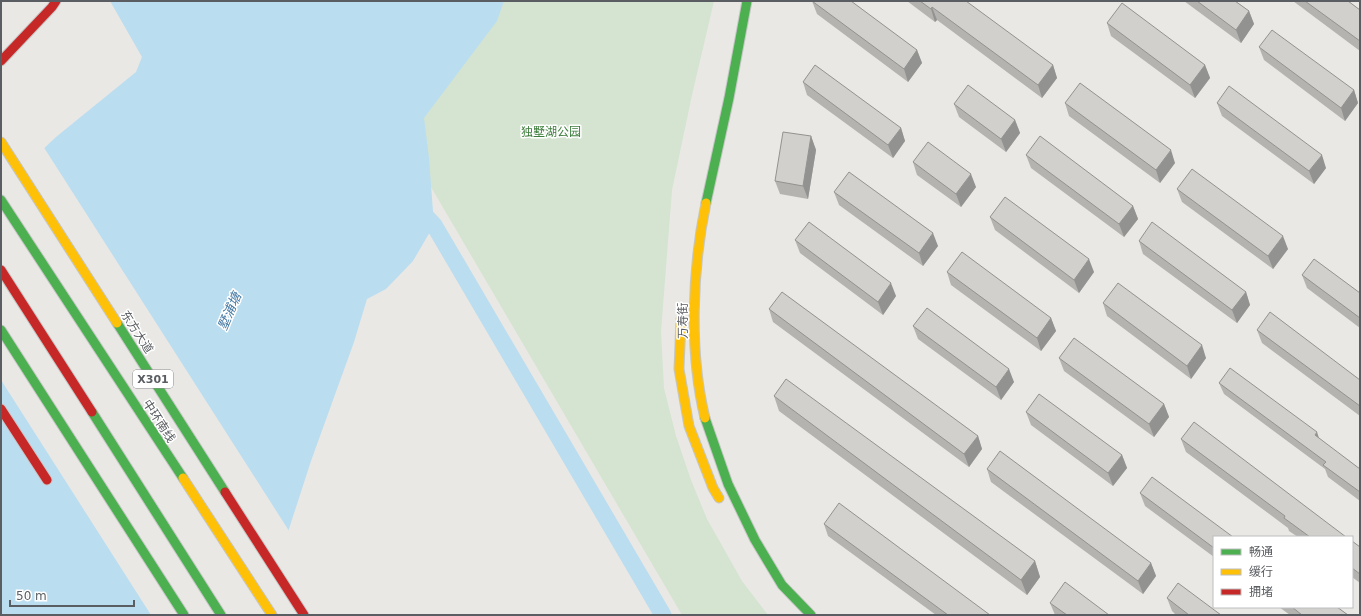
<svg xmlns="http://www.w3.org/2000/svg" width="1361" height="616" viewBox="0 0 1361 616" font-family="'DejaVu Sans','Noto Sans SC',sans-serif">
  <rect width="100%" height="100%" fill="#e9e8e4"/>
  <polygon fill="#d4e4d0" points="427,1 714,1 692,95 672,190 661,332 664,388 676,436 691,480 707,519 742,581 768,615 682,615 431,187 395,149"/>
  <polygon fill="#bbddf0" points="110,1 504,1 497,21 424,118 429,158 434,225 413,261 386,289 367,299 354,342 311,461 261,615 1,615 1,261 37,239 20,171 56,137 136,72 142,57"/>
  <polygon fill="#e9e8e4" points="43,146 291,534 263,615 151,615 1,380 1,259 35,238 18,171"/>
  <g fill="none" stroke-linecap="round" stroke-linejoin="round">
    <polyline stroke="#bbddf0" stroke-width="17" points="418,208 434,225 663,615"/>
    <g stroke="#c6c6c6" stroke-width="11">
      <g id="fast">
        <polyline points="1,200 183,478"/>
        <polyline points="706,203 729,98 747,1"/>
        <polyline points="117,323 225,492"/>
        <polyline points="1,330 184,615"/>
        <polyline points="92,412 221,615"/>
        <polyline points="705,418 728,484 755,540 782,585 811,615"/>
      </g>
    </g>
    <g stroke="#c6c6c6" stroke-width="11">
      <g id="slow">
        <polyline points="1,142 117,323"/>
        <polyline points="681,319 679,369 689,426 713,488 719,498"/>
        <path d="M705,418C689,352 692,270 706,203"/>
        <polyline points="183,478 272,615"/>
      </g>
    </g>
    <g stroke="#c6c6c6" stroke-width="11">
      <g id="jam">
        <polyline points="1,61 52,7 56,1"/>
        <polyline points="1,270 92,412"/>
        <polyline points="1,409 47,480"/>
        <polyline points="225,492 304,615"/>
      </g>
    </g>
    <use href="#fast" stroke="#4caf50" stroke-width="9"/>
    <use href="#slow" stroke="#ffc107" stroke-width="9"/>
    <use href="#jam" stroke="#c62828" stroke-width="9"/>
  </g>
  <g fill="#b4b3b0">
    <polygon points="812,1 917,50 922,63 908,82 817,14"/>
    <polygon points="907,1 959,1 1053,65 1057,78 1042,98 937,20 935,22"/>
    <polygon points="1184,1 1235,1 1249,11 1254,24 1241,43"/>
    <polygon points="1293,1 1348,1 1360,10 1360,51"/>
    <polygon points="1107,23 1205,65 1210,78 1195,98 1111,36"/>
    <polygon points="1259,47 1354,90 1358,103 1345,121 1264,60"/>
    <polygon points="803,82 901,128 905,141 893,158 807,95"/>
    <polygon points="1065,103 1175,163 1160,183 1069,116"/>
    <polygon points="1217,103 1326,168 1314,184 1222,116"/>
    <polygon points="954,104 1015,120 1020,133 1006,152 959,117"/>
    <polygon points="811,136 816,150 808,199 780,194 775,181"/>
    <polygon points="1026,155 1133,206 1138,219 1124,237 1031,168"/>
    <polygon points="913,162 976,187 961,207 917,175"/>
    <polygon points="1177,189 1288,249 1273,269 1182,202"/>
    <polygon points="834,192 938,246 923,266 839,205"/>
    <polygon points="990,217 1094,272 1079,293 995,230"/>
    <polygon points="795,240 896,296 883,315 800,253"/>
    <polygon points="1139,241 1246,292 1250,305 1237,323 1143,254"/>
    <polygon points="947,272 1051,318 1056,331 1041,351 951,285"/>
    <polygon points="1302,275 1360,293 1360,328 1307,288"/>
    <polygon points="1103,303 1206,358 1191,379 1107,316"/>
    <polygon points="769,309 978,436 982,449 969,467 773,322"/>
    <polygon points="913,326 1014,382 1001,400 918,339"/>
    <polygon points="1257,330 1360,380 1360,416 1262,343"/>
    <polygon points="1059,358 1164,404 1169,417 1154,437 1064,371"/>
    <polygon points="1219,383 1319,439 1360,469 1360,501 1328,477 1325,469 1224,394"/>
    <polygon points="774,396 1035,561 1040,577 1027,595 779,411"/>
    <polygon points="1026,412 1122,455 1127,468 1113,486 1031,425"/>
    <polygon points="1181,439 1346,537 1298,537 1289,531 1288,528 1186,452"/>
    <polygon points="987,469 1151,563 1156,576 1143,594 991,482"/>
    <polygon points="1140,493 1214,537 1214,557 1145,506"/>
    <polygon points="824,524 990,615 936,615 828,536"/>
    <polygon points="1352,541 1360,547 1360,583 1352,577"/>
    <polygon points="1167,598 1221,615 1176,615 1172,611"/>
    <polygon points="1050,603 1109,615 1055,615"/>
    <polygon points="1279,607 1337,607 1348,615 1290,615"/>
  </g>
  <g fill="#929290">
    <polygon points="932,7 937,20 935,22 931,9"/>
    <polygon points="1249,11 1254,24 1241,43 1236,30"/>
    <polygon points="917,50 922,63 908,82 904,69"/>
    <polygon points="1053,65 1057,78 1042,98 1038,85"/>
    <polygon points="1205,65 1210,78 1195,98 1190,85"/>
    <polygon points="1354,90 1358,103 1345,121 1341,108"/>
    <polygon points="1015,120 1020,133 1006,152 1001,139"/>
    <polygon points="901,128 905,141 893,158 888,145"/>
    <polygon points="811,136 816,150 808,199 803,186"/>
    <polygon points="1171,150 1175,163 1160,183 1156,170"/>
    <polygon points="1322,155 1326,168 1314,184 1309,171"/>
    <polygon points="971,174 976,187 961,207 956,194"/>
    <polygon points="1133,206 1138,219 1124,237 1119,224"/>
    <polygon points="933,233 938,246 923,266 919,253"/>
    <polygon points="1283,236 1288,249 1273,269 1268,256"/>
    <polygon points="1089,259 1094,272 1079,293 1074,280"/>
    <polygon points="891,283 896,296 883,315 878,302"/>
    <polygon points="1246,292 1250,305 1237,323 1232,310"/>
    <polygon points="1051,318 1056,331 1041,351 1037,338"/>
    <polygon points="1202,345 1206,358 1191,379 1187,366"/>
    <polygon points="1009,369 1014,382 1001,400 996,387"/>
    <polygon points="1164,404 1169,417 1154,437 1149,424"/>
    <polygon points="1317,432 1321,444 1315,435"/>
    <polygon points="978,436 982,449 969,467 964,454"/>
    <polygon points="1122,455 1127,468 1113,486 1108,473"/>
    <polygon points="1035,561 1040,577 1027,595 1021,580"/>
    <polygon points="1151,563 1156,576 1143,594 1138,581"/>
  </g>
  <g fill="#d1d0cd" stroke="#929290">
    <polygon points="812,1 851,1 917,50 904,69"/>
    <polygon points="920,1 966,1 1053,65 1038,85 932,7 931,9"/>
    <polygon points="1197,1 1235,1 1249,11 1236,30"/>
    <polygon points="1305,1 1348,1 1360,10 1360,41"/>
    <polygon points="1122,3 1205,65 1190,85 1107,23"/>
    <polygon points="1272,30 1354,90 1341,108 1259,47"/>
    <polygon points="815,65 901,128 888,145 803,82"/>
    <polygon points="1080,83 1171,150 1156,170 1065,103"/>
    <polygon points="968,85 1015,120 1001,139 954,104"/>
    <polygon points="1229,86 1322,155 1309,171 1217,103"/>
    <polygon points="783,132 811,136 803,186 775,181"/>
    <polygon points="1040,136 1133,206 1119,224 1026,155"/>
    <polygon points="928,142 971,174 956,194 913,162"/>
    <polygon points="1192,169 1283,236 1268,256 1177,189"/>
    <polygon points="849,172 933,233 919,253 834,192"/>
    <polygon points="1005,197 1089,259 1074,280 990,217"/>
    <polygon points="809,222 891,283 878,302 795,240"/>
    <polygon points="1152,222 1246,292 1232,310 1139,241"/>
    <polygon points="962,252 1051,318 1037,338 947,272"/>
    <polygon points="1314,259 1360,293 1360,318 1302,275"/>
    <polygon points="1118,283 1202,345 1187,366 1103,303"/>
    <polygon points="782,292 978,436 964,454 769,309"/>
    <polygon points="927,308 1009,369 996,387 913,326"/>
    <polygon points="1270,312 1360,380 1360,406 1257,330"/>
    <polygon points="1074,338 1164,404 1149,424 1059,358"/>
    <polygon points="1230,368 1317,432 1315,435 1360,469 1360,492 1323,465 1326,462 1219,383"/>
    <polygon points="786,379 1035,561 1021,580 774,396"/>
    <polygon points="1039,394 1122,455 1108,473 1026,412"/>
    <polygon points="1194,422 1346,537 1310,537 1284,518 1285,516 1181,439"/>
    <polygon points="1000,451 1151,563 1138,581 987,469"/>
    <polygon points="1152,477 1233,537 1214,537 1214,548 1140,493"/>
    <polygon points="839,503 990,615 948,615 824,524"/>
    <polygon points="1352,541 1360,547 1360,574 1352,568"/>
    <polygon points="1065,582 1109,615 1067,615 1050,603"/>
    <polygon points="1178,583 1221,615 1189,615 1167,598"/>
    <polygon points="1292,607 1337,607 1348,615 1302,615"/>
  </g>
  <g text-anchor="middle" stroke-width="3" stroke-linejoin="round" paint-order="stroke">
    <rect fill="#fff" stroke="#8c8e90" stroke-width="1" x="133" y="370" width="40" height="18" rx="3"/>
    <g font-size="11" font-weight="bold" fill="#5a5d61">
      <text x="153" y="383">X301</text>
    </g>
    <g font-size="12" fill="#3d7d3c" stroke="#fff">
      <text x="551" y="136">独墅湖公园</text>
    </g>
    <g font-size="12" fill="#5a5d61" stroke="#fff">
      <text transform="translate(683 321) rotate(-90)" y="4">万寿街</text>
      <text transform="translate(137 332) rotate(57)" y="4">东方大道</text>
      <text transform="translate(159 421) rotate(57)" y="4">中环南线</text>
    </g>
    <g font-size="13" font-style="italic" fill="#477aa5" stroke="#fff">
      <text transform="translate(229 311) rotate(-67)" y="5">墅浦塘</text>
    </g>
  </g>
  <rect width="1361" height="616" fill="none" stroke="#5a5d61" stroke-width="4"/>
  <rect x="1213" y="536" width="140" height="72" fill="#ffffff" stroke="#bdbec0"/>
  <rect x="1221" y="549" width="20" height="6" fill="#4caf50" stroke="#bdbec0"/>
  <text x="1249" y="556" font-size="12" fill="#5a5d61">畅通</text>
  <rect x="1221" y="569" width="20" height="6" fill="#ffc107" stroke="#bdbec0"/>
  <text x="1249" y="576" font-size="12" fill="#5a5d61">缓行</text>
  <rect x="1221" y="589" width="20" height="6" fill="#c62828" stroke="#bdbec0"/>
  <text x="1249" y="596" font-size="12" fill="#5a5d61">拥堵</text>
  <path d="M10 600v6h124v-6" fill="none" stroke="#5a5d61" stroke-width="2"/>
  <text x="16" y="600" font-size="12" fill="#5a5d61" stroke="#ffffff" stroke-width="3" paint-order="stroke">50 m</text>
</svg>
